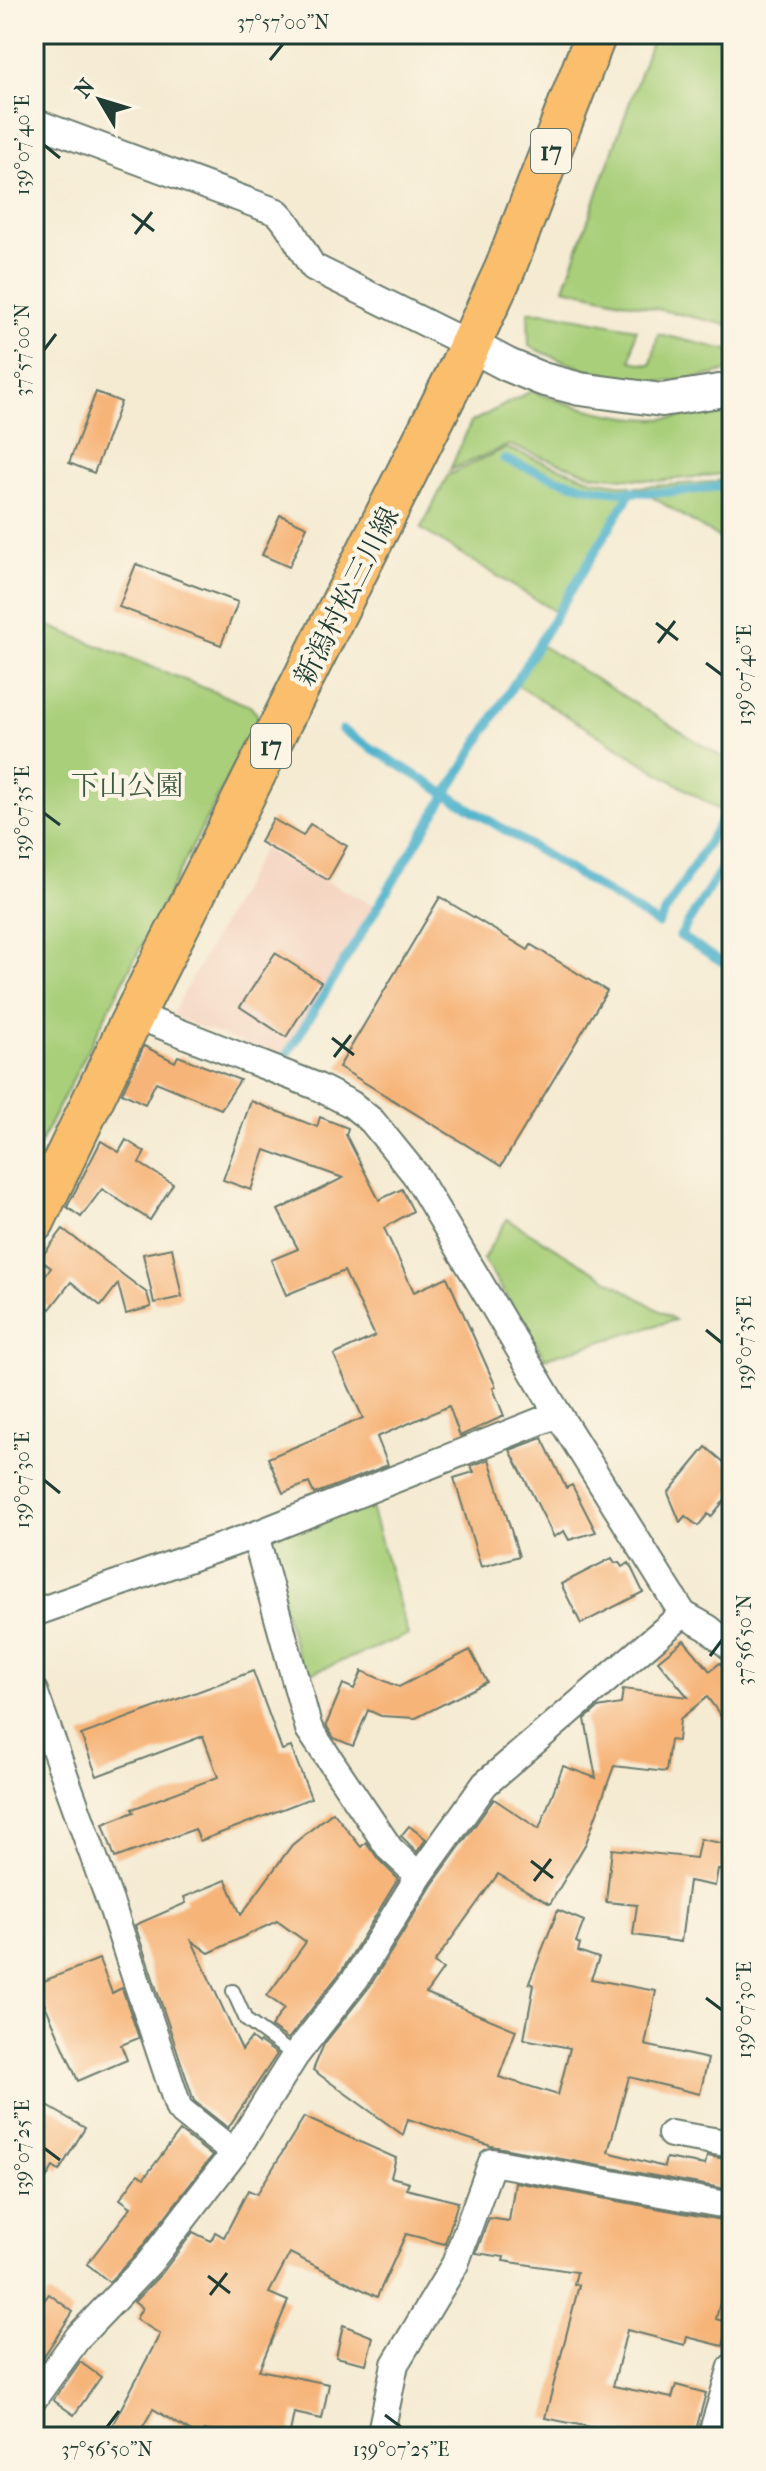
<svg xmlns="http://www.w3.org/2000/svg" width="766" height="2471" viewBox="0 0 766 2471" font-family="'IM FELL French Canon','Noto Serif JP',serif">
  <rect width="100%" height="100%" fill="#fcf5e5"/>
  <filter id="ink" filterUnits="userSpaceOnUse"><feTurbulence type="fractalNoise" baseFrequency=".0125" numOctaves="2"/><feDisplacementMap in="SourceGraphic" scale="16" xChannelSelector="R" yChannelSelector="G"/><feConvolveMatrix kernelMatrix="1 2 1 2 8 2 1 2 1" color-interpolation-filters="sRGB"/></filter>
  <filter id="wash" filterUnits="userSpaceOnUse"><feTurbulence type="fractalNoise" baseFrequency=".006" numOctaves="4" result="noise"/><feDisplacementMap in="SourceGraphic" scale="32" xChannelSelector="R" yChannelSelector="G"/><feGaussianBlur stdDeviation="1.8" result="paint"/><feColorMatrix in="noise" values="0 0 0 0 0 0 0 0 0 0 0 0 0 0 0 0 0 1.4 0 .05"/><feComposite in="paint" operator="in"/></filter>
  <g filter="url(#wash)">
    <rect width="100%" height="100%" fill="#f5ebd3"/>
    <polygon fill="#f4d3c0" points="263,849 375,906 282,1058 171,1016"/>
    <g fill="#a9cf7a" stroke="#648657" stroke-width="2">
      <polygon points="654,34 732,34 732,326 564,288"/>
      <path d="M528,312H546L636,329L631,361L651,365L658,334L732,351V370C714,374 696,379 677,381C624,386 576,368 529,346Z"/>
      <path d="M531,391C570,406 628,423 671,418C691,416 712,410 732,407V473L658,481L593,475L509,445L450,470L471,422Z"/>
      <polygon points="506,448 593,480 631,486 556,612 421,529 448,475"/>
      <polygon points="732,477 732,546 636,487 712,482"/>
      <polygon points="34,620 250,706 257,714 258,719 34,1155"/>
      <polygon points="537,643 732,763 732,808 727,815 512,682"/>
      <polygon points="507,1219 675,1320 545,1358 483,1259"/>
      <polygon points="368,1497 408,1635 304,1676 262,1539"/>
    </g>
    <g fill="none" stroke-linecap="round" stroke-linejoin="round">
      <g stroke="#4db2cc" stroke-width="9">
        <path d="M504,459C536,471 571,486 606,490C647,495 692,492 732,484"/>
        <polyline points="342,730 658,924 732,803"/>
        <polyline points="732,851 680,936 732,968"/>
        <polyline points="285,1058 632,491"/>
        <polyline points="724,1347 732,1334"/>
      </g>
    </g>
    <g id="blocks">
      <g fill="#f6b478">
        <polygon points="96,392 121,402 94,473 69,463"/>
        <polygon points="280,515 307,527 289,567 262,555"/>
        <polygon points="136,564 238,602 221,645 119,607"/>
        <polygon points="273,819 303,836 310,824 347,846 328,880 260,842"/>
        <polygon points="440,897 528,950 531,945 607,991 501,1166 339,1067"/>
        <polygon points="275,953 321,982 286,1037 240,1007"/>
        <polygon points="144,1046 175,1062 178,1056 240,1080 221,1109 156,1082 145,1104 122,1093"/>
        <polygon points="251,1101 317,1127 320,1117 348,1128 346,1135 379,1200 402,1189 413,1211 384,1228 414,1292 447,1277 496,1387 493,1388 504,1416 460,1436 449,1406 377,1437 388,1465 314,1494 309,1483 283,1493 268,1458 363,1418 334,1355 375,1336 344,1271 286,1295 271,1260 298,1249 278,1210 343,1178 265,1150 251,1190 223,1180"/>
        <polygon points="126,1140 145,1152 139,1163 173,1184 150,1220 102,1189 81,1217 67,1207 101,1141 119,1152"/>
        <polygon points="63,1229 147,1293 151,1307 126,1314 118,1284 101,1306 71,1282 50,1309 34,1296 34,1290 51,1268 40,1259"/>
        <polygon points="172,1248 182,1297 154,1303 143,1254"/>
        <polygon points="542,1438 566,1488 572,1485 596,1532 569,1540 564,1531 554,1537 510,1450"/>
        <polygon points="706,1447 732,1469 732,1491 711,1517 708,1514 698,1526 685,1516 680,1522 668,1493"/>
        <polygon points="489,1459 519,1556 481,1567 454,1478 474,1472 471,1466"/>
        <polygon points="612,1558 615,1563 619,1562 622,1567 629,1563 643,1592 581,1624 561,1584"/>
        <polygon points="684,1640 710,1671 720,1663 732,1677 732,1731 707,1697 680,1719 678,1741 670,1740 666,1772 614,1766 586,1843 550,1904 498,1874 434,1963 443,1969 426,1993 516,2030 499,2077 558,2095 570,2048 524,2039 534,1985 529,1983 558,1910 584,1921 576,1942 580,1944 578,1951 599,1958 591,1979 656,1991 645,2045 708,2059 700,2094 629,2077 608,2152 664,2167 666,2158 705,2165 707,2156 732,2160 732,2190 491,2146 408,2119 403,2135 313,2070 324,2044 370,1986 432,1885 494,1799 539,1829 563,1766 596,1778 585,1719 598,1708 621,1704 623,1689 688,1697 658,1661"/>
        <polygon points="470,1650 487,1682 416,1718 381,1716 368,1710 353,1746 334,1738 326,1725 343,1684 354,1689 362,1671 399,1687"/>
        <polygon points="253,1671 282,1750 291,1747 311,1798 200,1841 195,1829 115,1858 103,1824 134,1812 132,1809 218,1777 203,1736 97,1776 81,1735"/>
        <polygon points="333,1812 361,1847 366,1842 379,1860 398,1879 343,1969 288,2039 271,2027 284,2008 267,1996 306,1942 277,1921 209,1953 192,1941 242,2050 251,2038 258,2044 260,2042 277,2054 228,2128 194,2101 135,1925 186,1903 184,1897 226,1880 241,1915 292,1845"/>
        <polygon points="409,1826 426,1839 417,1852 401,1836"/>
        <polygon points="700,1839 732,1845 732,1871 718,1869 715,1886 689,1881 681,1942 633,1935 637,1905 606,1902 612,1849 696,1858"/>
        <polygon points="99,1959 112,1993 122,1988 139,2038 121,2045 127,2060 78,2081 36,1984"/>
        <polygon points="34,2098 85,2128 59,2171 53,2167 34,2199"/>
        <polygon points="304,2117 396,2158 391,2177 409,2182 406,2189 458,2202 445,2244 406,2234 377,2297 290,2253 269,2293 288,2301 259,2370 329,2384 322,2419 294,2413 289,2437 237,2437 205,2430 200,2437 153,2409 137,2437 106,2437 160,2334 136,2319 142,2308 134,2302 162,2273 193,2232 211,2241 215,2232 224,2237 248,2190 257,2194"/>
        <polygon points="180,2131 212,2156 137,2253 109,2282 87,2264 131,2207 120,2199 138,2174 144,2178"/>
        <polygon points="515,2182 732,2222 732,2252 716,2319 729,2323 723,2346 687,2337 685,2345 627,2330 613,2386 672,2398 676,2385 706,2393 694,2437 639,2437 545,2418 579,2285 574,2284 577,2272 503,2261 504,2257 476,2253 489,2218 509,2221"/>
        <polygon points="49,2294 73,2312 34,2371 34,2314"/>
        <polygon points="343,2325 373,2337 366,2364 336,2357"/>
        <polygon points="80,2362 101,2377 74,2415 53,2400"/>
      </g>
    </g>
  </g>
  <g filter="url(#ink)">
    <use href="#blocks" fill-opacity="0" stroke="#6a7a6c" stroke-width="2"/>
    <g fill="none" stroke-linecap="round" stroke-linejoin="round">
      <g stroke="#6a7a6c" stroke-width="16">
        <polyline id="service" points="233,1991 246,2020 295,2056"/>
      </g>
      <g stroke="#6a7a6c" stroke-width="30">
        <g id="minor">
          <path d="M34,122L277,212C293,227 300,249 313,267L470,345"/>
          <polyline points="135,1015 316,1086 351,1104 372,1121 415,1174 558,1414 683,1614 708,1628 732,1648"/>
          <polyline points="255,1535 309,1729 390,1849 419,1876"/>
          <polyline points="34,1613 255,1535 558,1414"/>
          <polyline points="34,1691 113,1910 179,2109 234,2153"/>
          <polyline points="671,2134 732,2144"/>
          <polyline points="34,2398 79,2336 149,2263 234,2153 295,2056 356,1978 419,1876 485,1784 683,1614"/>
          <polyline points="380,2437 395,2364 455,2264 492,2162 732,2206"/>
          <polyline points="711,2437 732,2367"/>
        </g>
      </g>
      <g stroke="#6a7a6c" stroke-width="36">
        <polyline id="tertiary" points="470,345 508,365 542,379 580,389 662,400 732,389"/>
      </g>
      <g stroke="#6a7a6c" stroke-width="44">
        <polyline id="primary" points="34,1222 129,1025 455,377 505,269 596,34"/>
      </g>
      <use href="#service" stroke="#fff" stroke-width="12"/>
      <use href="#minor" stroke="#fff" stroke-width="26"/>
      <use href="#tertiary" stroke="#fff" stroke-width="32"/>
      <use href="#primary" stroke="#fabe6d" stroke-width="40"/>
    </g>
  </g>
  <path fill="none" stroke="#1f3d34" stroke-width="3" d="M270,60L283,44M44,145L60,158M132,214L154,231M135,234L152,212M44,350L56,334M656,623L678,640M658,643L675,621M706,663L722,675M44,813L60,825M332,1038L354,1055M334,1057L351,1035M706,1330L722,1343M44,1480L60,1493M710,1656L722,1640M531,1861L553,1878M534,1881L551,1859M706,1998L722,2010M44,2148L60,2160M208,2276L230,2293M210,2295L227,2273M385,2415L401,2427M107,2427L119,2411"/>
  <g text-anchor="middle" stroke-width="8" stroke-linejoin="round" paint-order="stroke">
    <g fill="#fcf5e5" stroke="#617469" stroke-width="2">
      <rect x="531" y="129" width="40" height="44" rx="6"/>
      <rect x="251" y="724" width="40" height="44" rx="6"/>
    </g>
    <g font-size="26" font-weight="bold" fill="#1f3d34">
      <text x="551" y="160">17</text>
      <text x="271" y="755">17</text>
    </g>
    <g font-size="28" fill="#1f3d34" stroke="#fcf5e5">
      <text transform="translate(346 596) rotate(-63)" y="10">新潟村松三川線</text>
    </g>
    <g font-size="28" fill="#3b5a42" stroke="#fcf5e5">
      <text x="127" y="795">下山公園</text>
    </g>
  </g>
  <rect width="766" height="2471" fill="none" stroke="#fcf5e5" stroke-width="88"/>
  <g transform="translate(100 100) rotate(308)" stroke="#fcf5e5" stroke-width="6" paint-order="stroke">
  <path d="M0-6L14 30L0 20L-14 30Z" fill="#1f3d34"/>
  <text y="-12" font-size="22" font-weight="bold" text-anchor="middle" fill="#1f3d34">N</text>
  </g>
  <rect x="44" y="44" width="678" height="2383" fill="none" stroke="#1f3d34" stroke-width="3"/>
  <g font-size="20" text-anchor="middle" fill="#1f3d34">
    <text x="283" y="29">37°57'00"N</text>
    <text transform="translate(22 145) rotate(-90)" y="7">139°07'40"E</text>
    <text transform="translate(22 350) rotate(-90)" y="7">37°57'00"N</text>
    <text transform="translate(744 675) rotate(-90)" y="7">139°07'40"E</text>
    <text transform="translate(22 813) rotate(-90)" y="7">139°07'35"E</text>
    <text transform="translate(744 1343) rotate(-90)" y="7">139°07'35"E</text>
    <text transform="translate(22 1480) rotate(-90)" y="7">139°07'30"E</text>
    <text transform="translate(744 1640) rotate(-90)" y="7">37°56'50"N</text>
    <text transform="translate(744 2010) rotate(-90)" y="7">139°07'30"E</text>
    <text transform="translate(22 2148) rotate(-90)" y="7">139°07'25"E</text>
    <text x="107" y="2456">37°56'50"N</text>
    <text x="401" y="2456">139°07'25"E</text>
  </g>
</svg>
